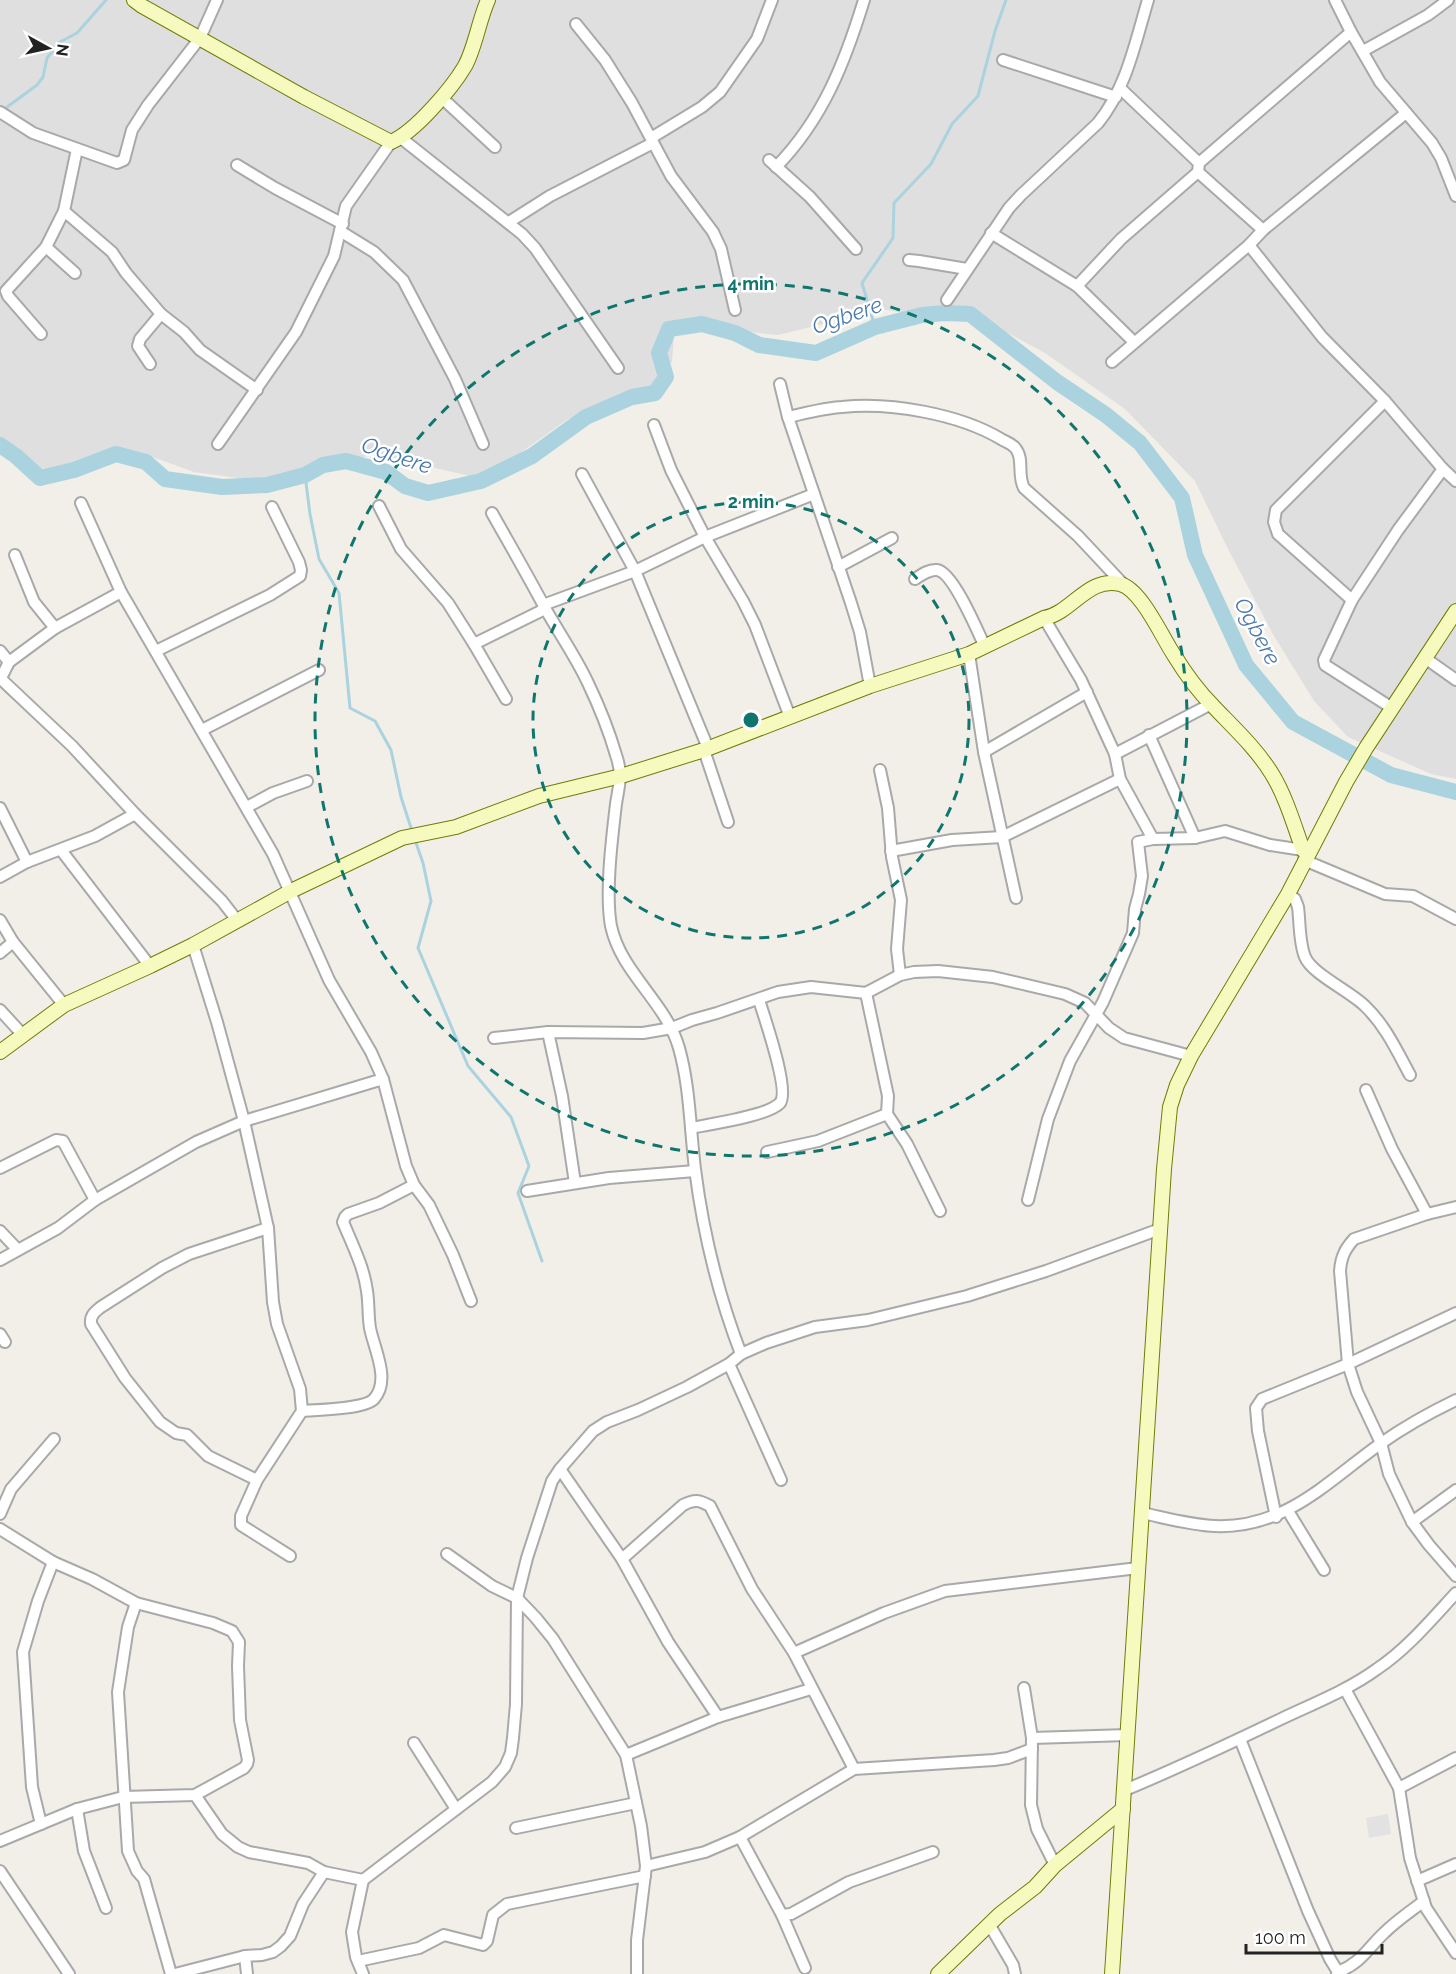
<svg xmlns="http://www.w3.org/2000/svg" width="1456" height="1974" viewBox="0 0 1456 1974" font-family="Raleway,sans-serif">
  <rect width="100%" height="100%" fill="#f2efe9"/>
  <polygon fill="#e0dfdf" points="0,0 1456,0 1456,779 1431,774 1348,737 1314,701 1274,636 1228,549 1195,481 1125,409 1045,353 1006,332 955,314 932,318 865,306 827,323 778,335 675,324 672,362 641,400 568,419 520,453 474,477 375,454 266,482 194,472 139,452 72,476 30,465 0,443"/>
  <polygon fill="#e2e2e2" points="1388,1814 1391,1834 1369,1838 1366,1818"/>
  <g fill="none" stroke-linecap="round" stroke-linejoin="round">
    <g stroke="#aad3df" stroke-width="3">
      <polyline points="3,113 7,107 37,85 43,77 47,58 60,42 77,33 106,0"/>
      <polyline points="875,327 862,283 893,238 894,203 931,164 952,124 978,96 995,31 1006,0"/>
      <polyline points="305,475 310,514 319,559 339,593 350,708 375,721 391,750 401,797 412,831"/>
      <polyline points="415,840 423,863 431,901 418,948 468,1066 511,1117 529,1166 518,1193 542,1261"/>
    </g>
    <polyline stroke="#aad3df" stroke-width="16" points="0,445 16,456 40,478 74,470 116,454 146,462 165,479 222,487 267,485 305,475 323,465 346,461 386,472 405,486 428,493 481,481 532,456 586,417 632,397 655,393 666,377 659,353 669,329 702,324 735,333 759,345 816,353 875,327 922,315 945,313 970,314 1057,382 1106,415 1140,443 1182,498 1195,555 1246,665 1293,722 1391,775 1456,792"/>
    <g stroke="#a9a9a9" stroke-width="14">
      <g id="street">
        <polyline points="1335,0 1351,32 1380,82 1432,143 1441,158 1456,196"/>
        <polyline points="576,24 605,60 632,103 671,176 713,232 721,249 735,310"/>
        <polyline points="1363,51 1428,15 1448,0"/>
        <polyline points="1003,60 1116,97"/>
        <polyline points="1121,89 1199,163"/>
        <polyline points="442,98 495,147"/>
        <polyline points="0,112 33,133 117,163 124,160 132,130 148,105 200,38 217,0"/>
        <polyline points="401,138 522,234 535,248 618,368"/>
        <polyline points="651,138 702,107 720,92 757,39 772,0"/>
        <polyline points="769,160 810,197 856,249"/>
        <polyline points="237,165 275,188 343,224"/>
        <path d="M776,167C823,119 845,62 864,0"/>
        <polyline points="1198,172 1263,230"/>
        <polyline points="64,211 112,252 126,273 161,314 184,332 200,350 257,390"/>
        <polyline points="509,222 550,196 653,143"/>
        <polyline points="340,231 374,252 403,280 455,379 483,444"/>
        <polyline points="991,233 1077,286 1134,342"/>
        <polyline points="1249,245 1322,337 1385,401 1443,469 1456,481"/>
        <polyline points="46,247 75,273"/>
        <polyline points="909,260 919,261 967,269"/>
        <polyline points="1077,286 1121,239 1198,172 1199,163 1351,32"/>
        <path d="M947,300L1009,208L1021,195L1098,123C1127,87 1135,43 1148,0"/>
        <polyline points="41,334 8,296 6,291 46,247 64,211 77,149"/>
        <polyline points="1112,362 1249,245 1263,230 1406,113"/>
        <polyline points="150,364 138,346 140,339 161,314"/>
        <polyline points="780,384 788,417 851,603 860,632 870,686"/>
        <path d="M788,417C806,413 824,408 842,407C891,402 959,414 1001,439C1006,442 1013,444 1016,449C1024,459 1017,475 1024,488L1078,536L1123,584"/>
        <polyline points="654,425 671,470 705,537 743,601 755,625 790,717"/>
        <polyline points="218,444 296,332 334,256 346,206 391,142"/>
        <polyline points="582,474 635,571 708,748"/>
        <polyline points="81,503 121,592 273,854 329,980 371,1052 383,1079 406,1166 414,1185 429,1205 453,1255 471,1301"/>
        <polyline points="379,506 401,549 448,603 474,644 545,609"/>
        <path d="M492,513C510,545 528,576 545,608C559,633 576,657 588,683C599,706 609,731 616,755C623,775 619,784 616,804C612,838 605,893 611,926C621,973 666,1002 679,1048C690,1087 690,1129 695,1169C703,1232 718,1294 741,1354"/>
        <polyline points="15,555 34,602 55,628"/>
        <polyline points="838,567 892,538"/>
        <path d="M915,579C921,575 929,569 937,570C953,572 978,632 985,647"/>
        <polyline points="1352,600 1278,534 1274,522 1276,510 1385,401"/>
        <polyline points="543,605 635,571 705,537 814,494"/>
        <polyline points="1044,618 1081,680 1115,754 1120,779 1153,839"/>
        <polyline points="474,644 506,699"/>
        <polyline points="0,651 9,662 0,680"/>
        <polyline points="156,651 270,595 300,576 301,570 299,562 272,507"/>
        <polyline points="969,654 984,752 1016,898"/>
        <polyline points="1425,658 1456,680"/>
        <polyline points="9,662 55,628 121,592"/>
        <polyline points="1,679 72,746 135,814 222,901 236,919"/>
        <polyline points="1392,708 1325,665 1324,660 1352,600 1398,530 1443,469"/>
        <polyline points="202,730 319,670"/>
        <polyline points="1149,735 1195,838"/>
        <polyline points="704,750 728,822"/>
        <polyline points="984,752 1087,692"/>
        <polyline points="1115,754 1211,704"/>
        <polyline points="880,770 888,808 892,857 901,900 897,949 900,975"/>
        <polyline points="247,807 273,793 307,781"/>
        <polyline points="0,808 27,862"/>
        <polyline points="61,850 150,966"/>
        <polyline points="891,851 952,840 1002,837 1120,779"/>
        <polyline points="1304,860 1385,894 1413,896 1456,919"/>
        <polyline points="0,877 27,862 95,836 135,814"/>
        <path d="M1288,894L1295,899L1298,907C1300,922 1299,943 1305,957C1312,974 1350,991 1365,1006C1385,1025 1397,1051 1410,1075"/>
        <polyline points="0,920 13,942 64,1005"/>
        <polyline points="193,945 217,1022 244,1121 268,1228 273,1302 277,1324 300,1389 302,1411 257,1480 241,1516 241,1525 290,1556"/>
        <polyline points="0,953 13,942"/>
        <polyline points="866,993 888,1096 887,1114 907,1144 940,1211"/>
        <polyline points="0,1010 23,1035"/>
        <polyline points="548,1032 562,1096 575,1183"/>
        <polyline points="494,1038 548,1032 643,1033 672,1028 692,1020 717,1013 778,992 811,987 866,993 900,975 914,972 938,971 993,977 1065,994 1085,1003 1109,1028 1124,1038 1191,1056"/>
        <polyline points="1366,1090 1392,1149 1427,1214"/>
        <path d="M691,1128C710,1124 768,1116 780,1103C790,1091 764,1016 759,1000"/>
        <polyline points="767,1152 818,1141 887,1114"/>
        <polyline points="0,1168 56,1140 63,1141 95,1200"/>
        <polyline points="527,1191 609,1178 695,1171"/>
        <polyline points="1028,1200 1048,1119 1070,1061 1103,1002 1133,933 1135,909 1139,894 1142,876 1138,842 1153,839 1195,838 1225,831 1270,845 1303,850"/>
        <path d="M1456,1207L1427,1214L1354,1239C1345,1249 1341,1257 1340,1271L1348,1364L1357,1392L1381,1443L1389,1474L1412,1522L1429,1545L1456,1576"/>
        <polyline points="0,1231 18,1250"/>
        <polyline points="0,1260 58,1228 95,1200 196,1142 244,1121 383,1079"/>
        <polyline points="0,1334 5,1342"/>
        <polyline points="729,1364 781,1480"/>
        <path d="M302,1411C317,1410 365,1409 374,1399C391,1380 374,1349 370,1328C368,1316 369,1303 367,1291C364,1267 352,1244 343,1222L345,1217L348,1214L379,1203L414,1185"/>
        <polyline points="560,1469 622,1559 668,1642 718,1717"/>
        <path d="M257,1480L208,1456L187,1435L176,1433L160,1422L125,1378L91,1324C90,1315 95,1312 101,1307L162,1268L189,1254L268,1228"/>
        <polyline points="1288,1511 1324,1570"/>
        <path d="M1142,1513C1166,1518 1190,1525 1215,1526C1285,1529 1328,1481 1380,1444C1404,1427 1429,1413 1456,1400"/>
        <polyline points="0,1514 11,1489 54,1439"/>
        <polyline points="1276,1517 1258,1431 1256,1408 1262,1399 1348,1364 1456,1313"/>
        <polyline points="1412,1522 1456,1490"/>
        <polyline points="0,1529 53,1562 92,1579 136,1603 213,1623 232,1631 239,1642 238,1666 240,1720 248,1760 247,1764 244,1768 195,1795 123,1797 77,1809 0,1841"/>
        <polyline points="447,1554 492,1586 517,1598 536,1618 553,1639 626,1755 641,1826 646,1866 637,1940 637,1974"/>
        <path d="M622,1559L683,1505C695,1499 699,1500 710,1506L752,1589L794,1653L854,1769"/>
        <polyline points="136,1603 128,1627 118,1692 128,1851 137,1871 144,1879 171,1974"/>
        <polyline points="794,1653 884,1613 945,1591 1138,1568"/>
        <polyline points="1024,1688 1032,1738 1031,1805 1037,1829 1055,1865"/>
        <polyline points="1345,1689 1399,1788 1410,1858 1426,1908 1456,1953"/>
        <polyline points="1032,1738 1128,1735"/>
        <polyline points="1240,1739 1308,1911 1330,1959 1338,1972 1337,1974"/>
        <polyline points="414,1743 456,1809"/>
        <polyline points="626,1755 718,1717 811,1689"/>
        <polyline points="1399,1788 1456,1758"/>
        <path d="M1125,1790C1178,1768 1231,1743 1283,1718C1315,1703 1348,1690 1377,1669C1407,1649 1431,1620 1456,1593"/>
        <polyline points="195,1795 222,1834 238,1847 249,1852 308,1863 324,1872"/>
        <polyline points="77,1809 84,1851 106,1908"/>
        <polyline points="41,1824 32,1787 23,1652 38,1601 53,1562"/>
        <polyline points="516,1828 636,1803"/>
        <polyline points="740,1837 782,1915 805,1968"/>
        <polyline points="646,1866 705,1852 740,1837 854,1769 994,1760 1008,1758 1032,1749"/>
        <polyline points="0,1871 69,1974"/>
        <polyline points="1417,1881 1456,1864"/>
        <polyline points="782,1915 791,1914 849,1882 933,1852"/>
        <polyline points="989,1924 1013,1965 1015,1974"/>
        <polyline points="245,1956 247,1974"/>
        <polyline points="358,1961 419,1948 444,1935 483,1945 487,1941 493,1915 507,1904 645,1876"/>
        <path d="M1338,1972C1361,1963 1367,1949 1384,1933C1396,1921 1411,1911 1424,1901"/>
        <polyline points="175,1974 245,1956 262,1955 273,1952 281,1946 290,1936 303,1904 324,1872 363,1880 492,1782 505,1767 511,1753 513,1738 516,1704 517,1598 527,1558 552,1481 560,1469 593,1431 607,1422 638,1410 687,1387 729,1364 741,1354 766,1343 815,1327 868,1320 967,1296 1046,1271 1160,1229"/>
        <polyline points="363,1974 356,1957 352,1932 363,1880"/>
      </g>
    </g>
    <g stroke="#707d05" stroke-width="16">
      <g id="secondary">
        <path d="M134,0L142,6L304,97L391,142C415,132 452,88 465,66C475,48 479,20 488,0"/>
        <path d="M0,1052L64,1005L150,966L193,945L291,891L402,838L456,827L539,796L621,776L704,750L870,686L969,654L1044,618C1072,613 1088,576 1120,584C1141,589 1162,637 1174,655C1185,673 1198,691 1213,706C1234,728 1256,748 1272,774C1286,797 1294,825 1303,850L1308,852"/>
        <polyline points="938,1974 1000,1914 1035,1887 1055,1865 1123,1809"/>
        <polyline points="1112,1974 1164,1169 1170,1107 1177,1085 1191,1056 1288,894 1346,782 1366,748 1456,611"/>
      </g>
    </g>
    <use href="#street" stroke="#fff" stroke-width="10"/>
    <use href="#secondary" stroke="#f7fabf" stroke-width="14"/>
  </g>
  <g fill="none" stroke="#0f766e" stroke-width="3" stroke-dasharray="10 8">
    <circle cx="751" cy="720" r="218"/>
    <circle cx="751" cy="720" r="436"/>
  </g>
  <g text-anchor="middle" stroke-width="5" stroke-linejoin="round" paint-order="stroke">
    <g font-size="22" font-style="italic" fill="#4a7aab" stroke="#fff">
      <text transform="translate(847 315) rotate(-19)" y="8">Ogbere</text>
      <text transform="translate(397 455) rotate(19)" y="8">Ogbere</text>
      <text transform="translate(1258 631) rotate(62)" y="8">Ogbere</text>
    </g>
  </g>
  <circle cx="751" cy="720" r="9" fill="#0f766e" stroke="#fff" stroke-width="3"/>
  <g font-size="18" text-anchor="middle" font-weight="bold" fill="#0f766e" stroke="#fff" stroke-width="5" stroke-linejoin="round" paint-order="stroke">
    <text x="751" y="290">4 min</text>
    <text x="751" y="508">2 min</text>
  </g>
  <g transform="translate(48 48) rotate(98)" stroke="#ffffff" stroke-width="4.5" paint-order="stroke">
  <path d="M0-4.5L10 22L0 15L-10 22Z" fill="#222222"/>
  <text y="-9" font-size="16" font-weight="bold" text-anchor="middle" fill="#222222">N</text>
  </g>
  <path d="M1246 1944v9h136v-9" fill="none" stroke="#222222" stroke-width="3"/>
  <text x="1255" y="1944" font-size="18" fill="#222222" stroke="#ffffff" stroke-width="4.5" paint-order="stroke">100 m</text>
</svg>
